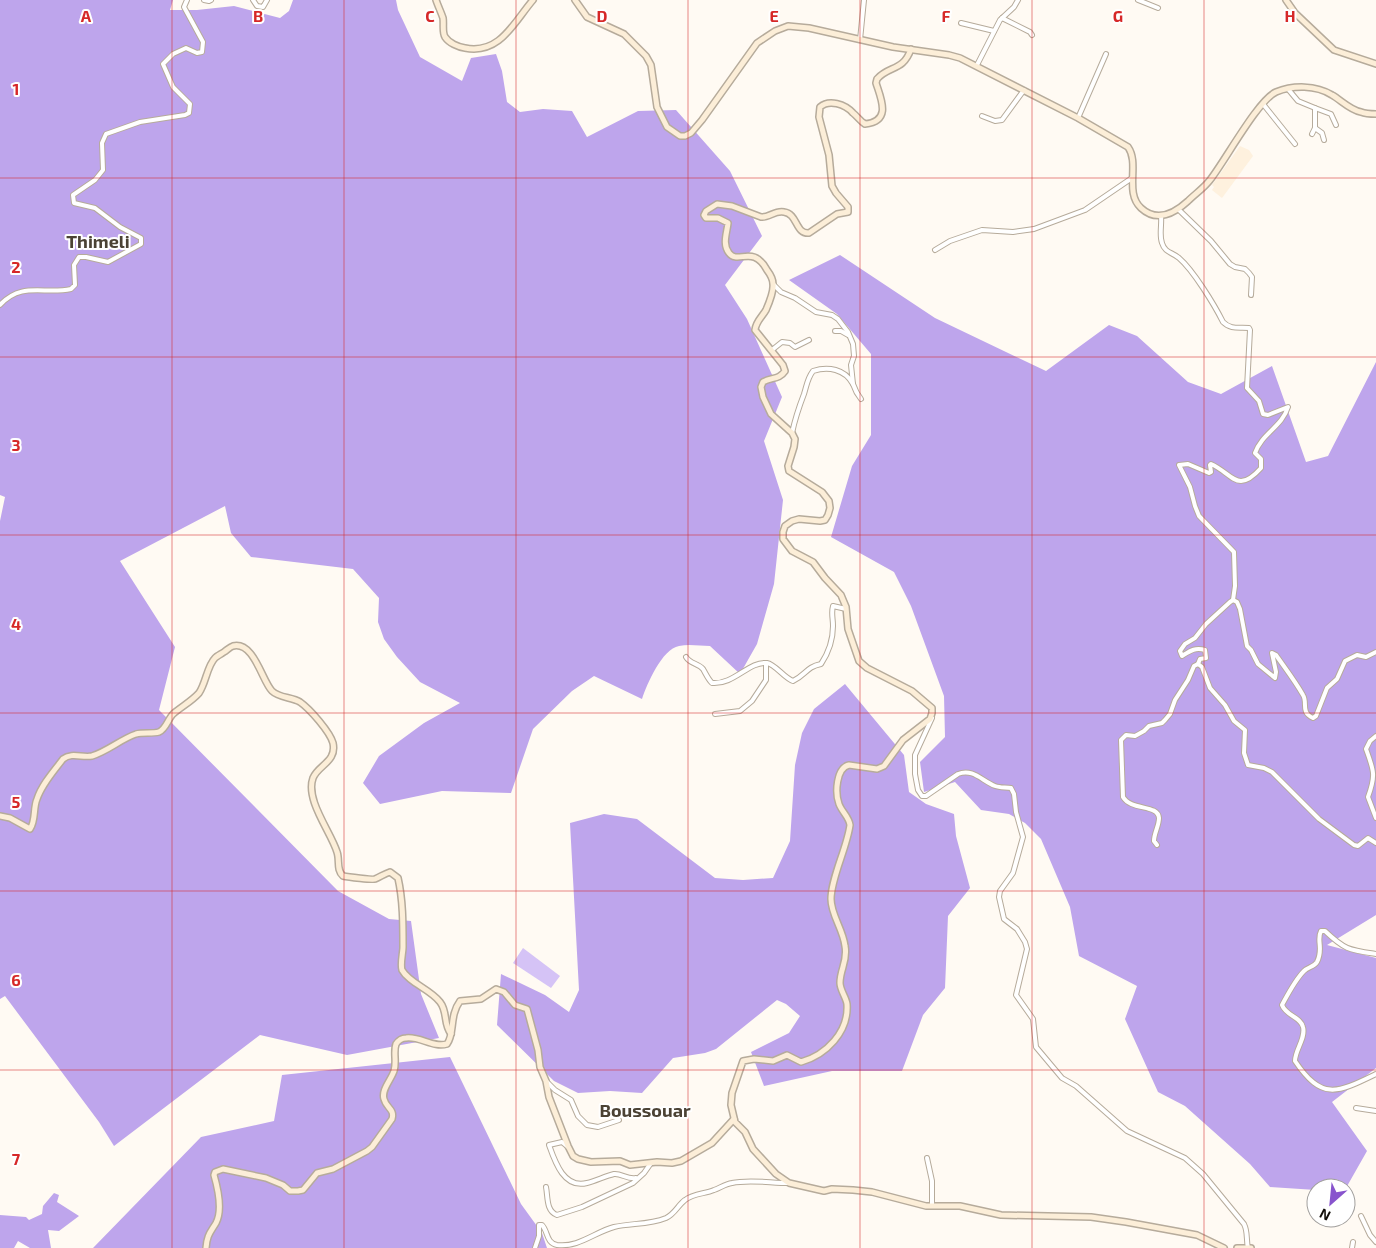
<svg xmlns="http://www.w3.org/2000/svg" width="1376" height="1248" viewBox="0 0 1376 1248" font-family="'Exo 2',sans-serif">
  <rect width="100%" height="100%" fill="#fffaf3"/>
  <polygon fill="#fef1de" points="1240,146 1249,150 1253,156 1222,198 1212,190 1214,187 1212,185"/>
  <polygon fill="#d5c3f6" points="523,948 560,976 551,988 513,963"/>
  <g fill="#bea5ec">
    <path d="M0,0H173L170,10H197L234,6L280,18L289,11L293,0H396L398,10L420,57L462,81L471,58L496,54L502,71L507,102L520,112L543,109L572,111L587,137L638,111L676,110L730,171L762,236L725,285L747,319L782,397L764,441L783,500L774,584L757,644L740,674L710,646C700,646 689,644 679,646C662,649 647,684 642,699L594,676L572,691L533,729L511,793L442,791L380,804L363,783L379,756L424,723L460,703L420,682L397,657L384,639L378,622L379,598L353,569L251,557L231,533L225,506L120,561L175,647L159,710L338,891L389,919L411,921L421,994L439,1038L347,1055L260,1035L114,1146L99,1122L5,996L0,999V521L5,497L0,495Z"/>
    <polygon points="840,255 935,318 1046,371 1109,325 1137,336 1188,382 1221,394 1272,366 1306,462 1328,456 1376,362 1376,915 1327,945 1376,958 1376,1068 1332,1102 1367,1151 1346,1188 1316,1188 1316,1190 1270,1187 1250,1164 1185,1106 1158,1092 1125,1019 1137,986 1079,956 1070,907 1041,839 1025,823 1009,814 981,810 955,782 924,792 920,762 945,737 944,696 911,606 894,572 831,537 852,466 871,435 871,354 837,314 789,280"/>
    <polygon points="845,684 904,755 909,792 926,804 954,814 956,836 970,888 948,916 945,988 923,1015 902,1071 832,1071 764,1086 751,1052 789,1033 800,1016 786,1004 777,1000 716,1049 705,1053 673,1058 642,1093 610,1091 578,1093 554,1081 497,1025 501,974 545,995 569,1012 579,990 570,823 604,814 637,819 715,878 743,880 773,878 790,841 795,765 802,733 814,709"/>
    <polygon points="450,1057 521,1204 542,1233 547,1248 93,1248 201,1137 274,1121 282,1075"/>
    <polygon points="54,1193 59,1195 57,1202 79,1216 59,1231 48,1230 51,1248 30,1248 18,1241 14,1248 0,1248 0,1215 26,1217 29,1220 42,1214 43,1206"/>
  </g>
  <g fill="none" stroke-linecap="round" stroke-linejoin="round">
    <g stroke="#b6ab9b" stroke-width="6">
      <g id="street">
        <polyline points="204,0 209,1 211,0"/>
        <polyline points="253,0 257,6 263,7 267,0"/>
        <polyline points="1138,0 1158,8"/>
        <polyline points="1002,18 1030,32 1032,35"/>
        <polyline points="961,23 994,31"/>
        <polyline points="860,40 864,0"/>
        <polyline points="977,65 1000,20 1014,7 1018,0"/>
        <polyline points="1288,89 1298,101 1315,108 1315,128 1312,134"/>
        <polyline points="1263,104 1295,144"/>
        <polyline points="1315,108 1331,114 1336,125"/>
        <polyline points="982,116 995,121 1002,120 1024,90"/>
        <polyline points="1078,118 1106,54"/>
        <polyline points="1315,128 1322,133 1324,140"/>
        <polyline points="1178,209 1211,241 1230,264 1235,267 1245,269 1249,273 1252,277 1251,295"/>
        <path d="M1161,216C1162,225 1159,235 1162,243C1165,253 1172,252 1179,258C1193,270 1214,304 1223,322C1231,330 1239,327 1249,328L1250,330L1247,388L1259,401L1263,414L1268,415L1288,407C1282,427 1262,433 1255,453L1261,459V468C1237,495 1232,473 1211,464L1210,465L1211,472L1209,473L1188,464L1179,465L1190,487L1195,506L1199,516L1234,552L1235,586L1233,600"/>
        <polyline points="935,250 950,241 982,230 1013,232 1034,229 1085,210 1132,178"/>
        <polyline points="774,285 781,292 795,298 816,312 832,315 838,319 848,332 853,344 854,356 851,365 853,384"/>
        <path d="M0,305C22,281 44,295 71,289L75,285L74,265L79,257H86L108,262L141,244V238L120,227L95,208L74,203L73,195L95,180L103,170L102,143L106,134L140,122L185,115L189,113L190,104L173,87L163,64L173,54L186,48L197,53L202,52L203,42L184,7L187,0"/>
        <polyline points="835,331 841,331 848,335"/>
        <polyline points="772,350 782,342 790,343 795,347 809,340"/>
        <path d="M792,433C795,419 799,407 804,394C807,385 807,379 813,371C828,366 845,369 853,384C855,390 857,394 861,399"/>
        <path d="M686,657C690,664 698,663 703,669C706,674 708,679 712,683C734,685 749,661 767,663C775,664 784,678 793,681C806,675 806,667 821,664C829,652 833,640 833,626C833,618 831,613 833,606L846,609"/>
        <path d="M1198,664L1200,659L1206,658L1205,650C1195,647 1190,651 1182,656L1180,651L1185,644L1195,638L1206,624L1230,602L1233,600L1237,602L1240,609L1247,646L1251,650L1258,664L1275,678L1276,672L1272,653L1276,655C1285,668 1295,681 1303,695C1308,703 1300,712 1313,718L1316,716L1327,688L1337,679L1345,661L1357,655L1366,657L1376,652"/>
        <polyline points="715,714 740,711 752,701 766,680 766,663"/>
        <path d="M932,718L915,755V774L918,790L922,796H926L958,774C973,768 982,781 995,786C1000,788 1006,787 1011,788L1014,794L1016,812L1023,837L1013,873L1000,891L999,897L1004,919L1017,929L1025,942L1027,949L1016,995L1033,1019L1036,1047L1062,1078L1076,1086L1127,1131L1185,1158L1203,1174L1244,1224C1248,1232 1246,1239 1248,1248"/>
        <path d="M1376,736L1370,741L1366,749C1374,771 1376,775 1368,797L1376,818"/>
        <path d="M1157,845L1154,841C1154,833 1159,826 1159,818C1158,804 1131,811 1123,797L1121,740L1126,735L1135,736L1144,731L1149,726L1162,723L1165,720L1170,714L1175,700L1188,680L1194,666L1198,664L1202,667L1210,688L1225,705L1234,721L1245,730L1244,753L1248,765L1264,768L1272,772L1319,819L1354,845L1358,846L1368,838L1376,843"/>
        <path d="M1376,954C1349,950 1345,950 1325,931H1321C1316,940 1324,949 1317,962C1314,967 1308,967 1304,971C1295,980 1288,994 1282,1005C1286,1016 1301,1017 1303,1027C1306,1038 1295,1050 1295,1061C1322,1101 1337,1093 1376,1074"/>
        <polyline points="546,1081 555,1090 571,1100 578,1116 587,1125 598,1127 619,1120"/>
        <polyline points="1356,1108 1376,1111"/>
        <path d="M568,1147L562,1142L549,1145C555,1162 564,1189 587,1183C596,1181 605,1176 614,1174C621,1173 628,1180 636,1178"/>
        <polyline points="927,1158 932,1181 932,1206"/>
        <path d="M546,1187C548,1197 546,1211 557,1215L582,1207L633,1183L644,1173L651,1163"/>
        <polyline points="1361,1216 1370,1235 1376,1242"/>
        <path d="M535,1248L539,1236V1225H542C548,1231 546,1243 557,1245C578,1248 595,1232 614,1227C631,1223 649,1225 666,1218C675,1214 678,1205 685,1200C694,1193 705,1194 714,1190C720,1188 725,1184 732,1183C748,1179 771,1183 789,1183"/>
        <polyline points="1352,1248 1353,1242"/>
      </g>
    </g>
    <g stroke="#b6ab9b" stroke-width="8">
      <g id="secondary">
        <path d="M436,0C438,6 441,12 443,18C444,24 442,32 445,37C449,43 458,47 465,48C500,55 514,22 533,0"/>
        <path d="M575,0L587,17L624,34L646,56L651,65L657,107L667,127L680,136H685L691,133L702,120L757,43L775,31L788,26L809,28L893,47L949,55L960,58L1078,118L1128,147C1140,164 1124,192 1141,208C1157,223 1175,213 1188,201C1195,194 1204,188 1210,180C1225,161 1258,100 1276,92C1293,85 1316,85 1332,95C1341,100 1350,110 1361,112C1366,114 1371,114 1376,114"/>
        <polyline points="1286,0 1295,13 1334,50 1376,64"/>
        <path d="M911,49C903,72 889,65 877,79L876,83C881,99 892,121 865,124C860,121 858,117 853,113C845,104 829,99 820,107L819,117L829,155L832,186L836,193L848,207V212L837,214L809,233C795,234 798,214 784,212C775,210 769,218 761,217L732,206L717,204L706,211L704,215L706,218H718L728,223C727,233 722,244 729,253C738,265 753,244 767,270C770,274 773,279 773,284C774,291 769,303 766,310C762,317 756,321 755,330L783,365L785,371C779,380 771,377 763,382L761,387L763,397L771,414L792,433L795,439L794,447L788,466L789,471L822,492L829,501L830,508L828,515L825,520L820,521L799,519L792,521L785,526L783,532V539L792,551L813,562L825,578L841,595L846,607L848,629L859,661L867,668L912,691L932,708V713L930,719L903,740L884,766L877,769L849,765C836,768 835,793 839,804C842,812 849,817 850,825C847,848 831,878 831,899C831,915 843,929 845,946C848,961 840,969 840,983C840,990 846,997 847,1004C849,1032 826,1055 801,1062L787,1055L773,1061L754,1059L743,1061L732,1093L731,1105L735,1122L745,1132L753,1149L776,1174L789,1183L824,1191L832,1189L853,1190L872,1192L926,1206H960L1001,1215L1091,1217L1126,1222L1197,1235L1224,1248"/>
        <path d="M0,816L10,818L30,829C36,821 33,808 37,799C42,784 54,771 63,759C72,752 82,758 92,756C108,751 121,739 136,734C143,732 152,734 159,732C166,729 168,719 173,714C181,707 192,701 199,693C206,683 207,666 215,658C217,656 221,654 224,652C227,650 230,647 233,646C254,641 262,681 272,691C279,698 292,697 300,702C310,709 330,732 333,743C337,762 318,765 313,778C305,800 331,832 337,852C340,860 336,870 343,876C348,877 373,880 375,879C380,877 384,874 390,872L398,878C403,900 403,923 403,947C403,953 400,964 402,970C409,983 430,989 440,1002C448,1012 443,1024 451,1034"/>
        <path d="M206,1248C207,1235 210,1233 216,1223C223,1210 218,1189 214,1175L215,1172L223,1169L266,1178L283,1185L290,1191H298L303,1190L317,1173L333,1169L367,1151L372,1147L392,1119C395,1109 386,1108 384,1099C381,1090 391,1080 394,1071C397,1062 393,1052 396,1044C398,1041 402,1038 406,1038C420,1036 433,1048 447,1044C455,1034 449,1016 460,1001L481,999L496,989L504,992L515,1005L527,1009L538,1050L540,1067L546,1081L549,1097L568,1146L573,1156L578,1159L591,1162L620,1161L630,1165L657,1162L672,1163L681,1161L712,1143L734,1119"/>
        <polyline points="1237,1248 1251,1248"/>
      </g>
    </g>
    <use href="#street" stroke="#fff" stroke-width="4"/>
    <use href="#secondary" stroke="#fceed8" stroke-width="5"/>
  </g>
  <path fill="none" stroke="#d62828" stroke-width="1" stroke-opacity="0.55" d="M172,0V1248M344,0V1248M516,0V1248M688,0V1248M860,0V1248M1032,0V1248M1204,0V1248M0,178H1376M0,357H1376M0,535H1376M0,713H1376M0,891H1376M0,1070H1376"/>
  <g text-anchor="middle" stroke-width="4" stroke-linejoin="round" paint-order="stroke">
    <g font-size="18" font-weight="bold" fill="#4b4234" stroke="#fff">
      <text x="98" y="248">Thimeli</text>
      <text x="645" y="1117">Boussouar</text>
    </g>
  </g>
  <g font-size="16" text-anchor="middle" font-weight="bold" fill="#d62828" stroke="#fff" stroke-width="4" stroke-linejoin="round" paint-order="stroke">
    <text x="86" y="22">A</text>
    <text x="258" y="22">B</text>
    <text x="430" y="22">C</text>
    <text x="602" y="22">D</text>
    <text x="774" y="22">E</text>
    <text x="946" y="22">F</text>
    <text x="1118" y="22">G</text>
    <text x="1290" y="22">H</text>
    <text x="16" y="95">1</text>
    <text x="16" y="273">2</text>
    <text x="16" y="451">3</text>
    <text x="16" y="630">4</text>
    <text x="16" y="808">5</text>
    <text x="16" y="986">6</text>
    <text x="16" y="1165">7</text>
  </g>
  <g transform="translate(1331 1203) rotate(207)"><circle r="24" fill="#ffffff" stroke="#a09e9c"/>
  <path d="M0-4L9 19L0 12L-9 19Z" fill="#8854cd"/>
  <text y="-8" font-size="14" font-weight="bold" text-anchor="middle" fill="#110d08">N</text>
  </g>
</svg>
